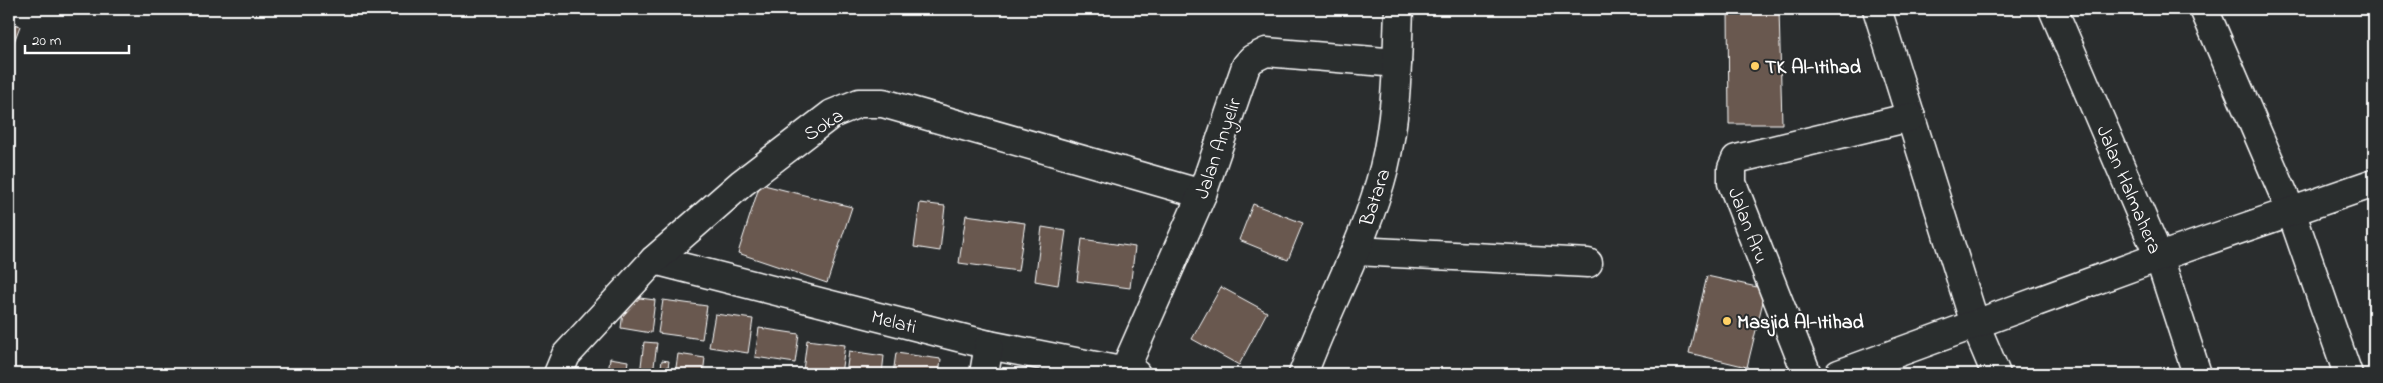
<svg xmlns="http://www.w3.org/2000/svg" width="2383" height="383" viewBox="0 0 2383 383" font-family="'Indie Flower',sans-serif">
  <rect width="100%" height="100%" fill="#2a2d2e"/>
  <filter id="ink" filterUnits="userSpaceOnUse"><feTurbulence type="fractalNoise" baseFrequency=".02" numOctaves="2"/><feDisplacementMap in="SourceGraphic" scale="10" xChannelSelector="R" yChannelSelector="G"/><feConvolveMatrix kernelMatrix="1 2 1 2 8 2 1 2 1" color-interpolation-filters="sRGB"/></filter>
  <g filter="url(#ink)">
    <g fill="#695950" stroke="#fff">
      <polygon points="1728,9 1779,9 1782,124 1729,124"/>
      <polygon points="9,22 20,26 9,55"/>
      <polygon points="760,184 852,207 827,283 738,253"/>
      <polygon points="920,203 945,206 940,251 914,247"/>
      <polygon points="1253,204 1303,223 1288,260 1239,240"/>
      <polygon points="966,215 1025,223 1018,271 959,263"/>
      <polygon points="1042,227 1066,231 1058,285 1035,281"/>
      <polygon points="1082,239 1135,247 1130,288 1077,281"/>
      <polygon points="1707,276 1766,289 1747,367 1689,353"/>
      <polygon points="1221,287 1267,312 1239,365 1192,339"/>
      <polygon points="625,296 655,300 651,333 621,328"/>
      <polygon points="663,300 707,306 702,339 658,333"/>
      <polygon points="715,314 753,319 748,353 709,347"/>
      <polygon points="759,328 799,334 795,363 755,357"/>
      <polygon points="807,340 845,345 841,374 803,371"/>
      <polygon points="644,342 657,343 653,374 640,374"/>
      <polygon points="849,351 884,356 882,374 846,374"/>
      <polygon points="896,353 941,359 939,374 893,374"/>
      <polygon points="678,354 705,358 703,374 675,374"/>
      <polygon points="610,358 628,361 626,374 608,374"/>
      <polygon points="662,360 669,361 667,374 660,374"/>
    </g>
    <g fill="none" stroke-linecap="round" stroke-linejoin="round">
      <g stroke="#fff" stroke-width="31">
        <g id="street">
          <polyline points="1877,9 1975,324 1996,374"/>
          <polyline points="2053,9 2159,257 2197,374"/>
          <polyline points="2204,9 2291,211 2348,374"/>
          <polyline points="1356,251 1588,263"/>
          <polyline points="654,260 989,345 1136,374"/>
          <polyline points="558,374 566,355 654,260 742,183 832,114 859,103 883,103 1202,194"/>
          <polyline points="984,374 989,345"/>
          <polyline points="1123,374 1202,194 1246,66 1252,59 1266,52 1397,63"/>
          <path d="M1303,374C1328,305 1366,240 1384,168C1397,115 1397,63 1399,9"/>
          <polyline points="1807,374 1732,183 1732,168 1736,159 1911,117"/>
          <polyline points="1839,374 2159,257 2374,183"/>
        </g>
      </g>
      <use href="#street" stroke="#2a2d2e" stroke-width="28"/>
    </g>
  </g>
  <g fill="#ffd166" stroke="#2a2d2e" stroke-width="2">
    <circle cx="1755" cy="66" r="5"/>
    <circle cx="1727" cy="321" r="5"/>
  </g>
  <g text-anchor="middle" stroke-width="4" stroke-linejoin="round" paint-order="stroke">
    <g font-size="20" font-weight="bold" fill="#fff" stroke="#2a2d2e" text-anchor="start">
      <text x="1765" y="73">TK Al-Itihad</text>
      <text x="1737" y="328">Masjid Al-Itihad</text>
    </g>
    <g font-size="20" fill="#fff" stroke="#2a2d2e">
      <text transform="translate(823 124) rotate(-33)" y="7">Soka</text>
      <text transform="translate(1217 148) rotate(-71)" y="7">Jalan Anyelir</text>
      <text transform="translate(2130 189) rotate(67)" y="7">Jalan Halmahera</text>
      <text transform="translate(1374 197) rotate(-72)" y="7">Batara</text>
      <text transform="translate(1749 225) rotate(69)" y="7">Jalan Aru</text>
      <text transform="translate(894 321) rotate(14)" y="7">Melati</text>
    </g>
  </g>
  <rect width="2383" height="383" fill="none" stroke="#2a2d2e" stroke-width="30"/>
  <rect x="15" y="15" width="2353" height="353" fill="none" stroke="#fff" stroke-width="2" filter="url(#ink)"/>
  <path d="M25 45v8h104v-8" fill="none" stroke="#ffffff" stroke-width="2.5"/>
  <text x="32" y="45" font-size="15" fill="#ffffff" stroke="#2a2d2e" stroke-width="4" paint-order="stroke">20 m</text>
</svg>
